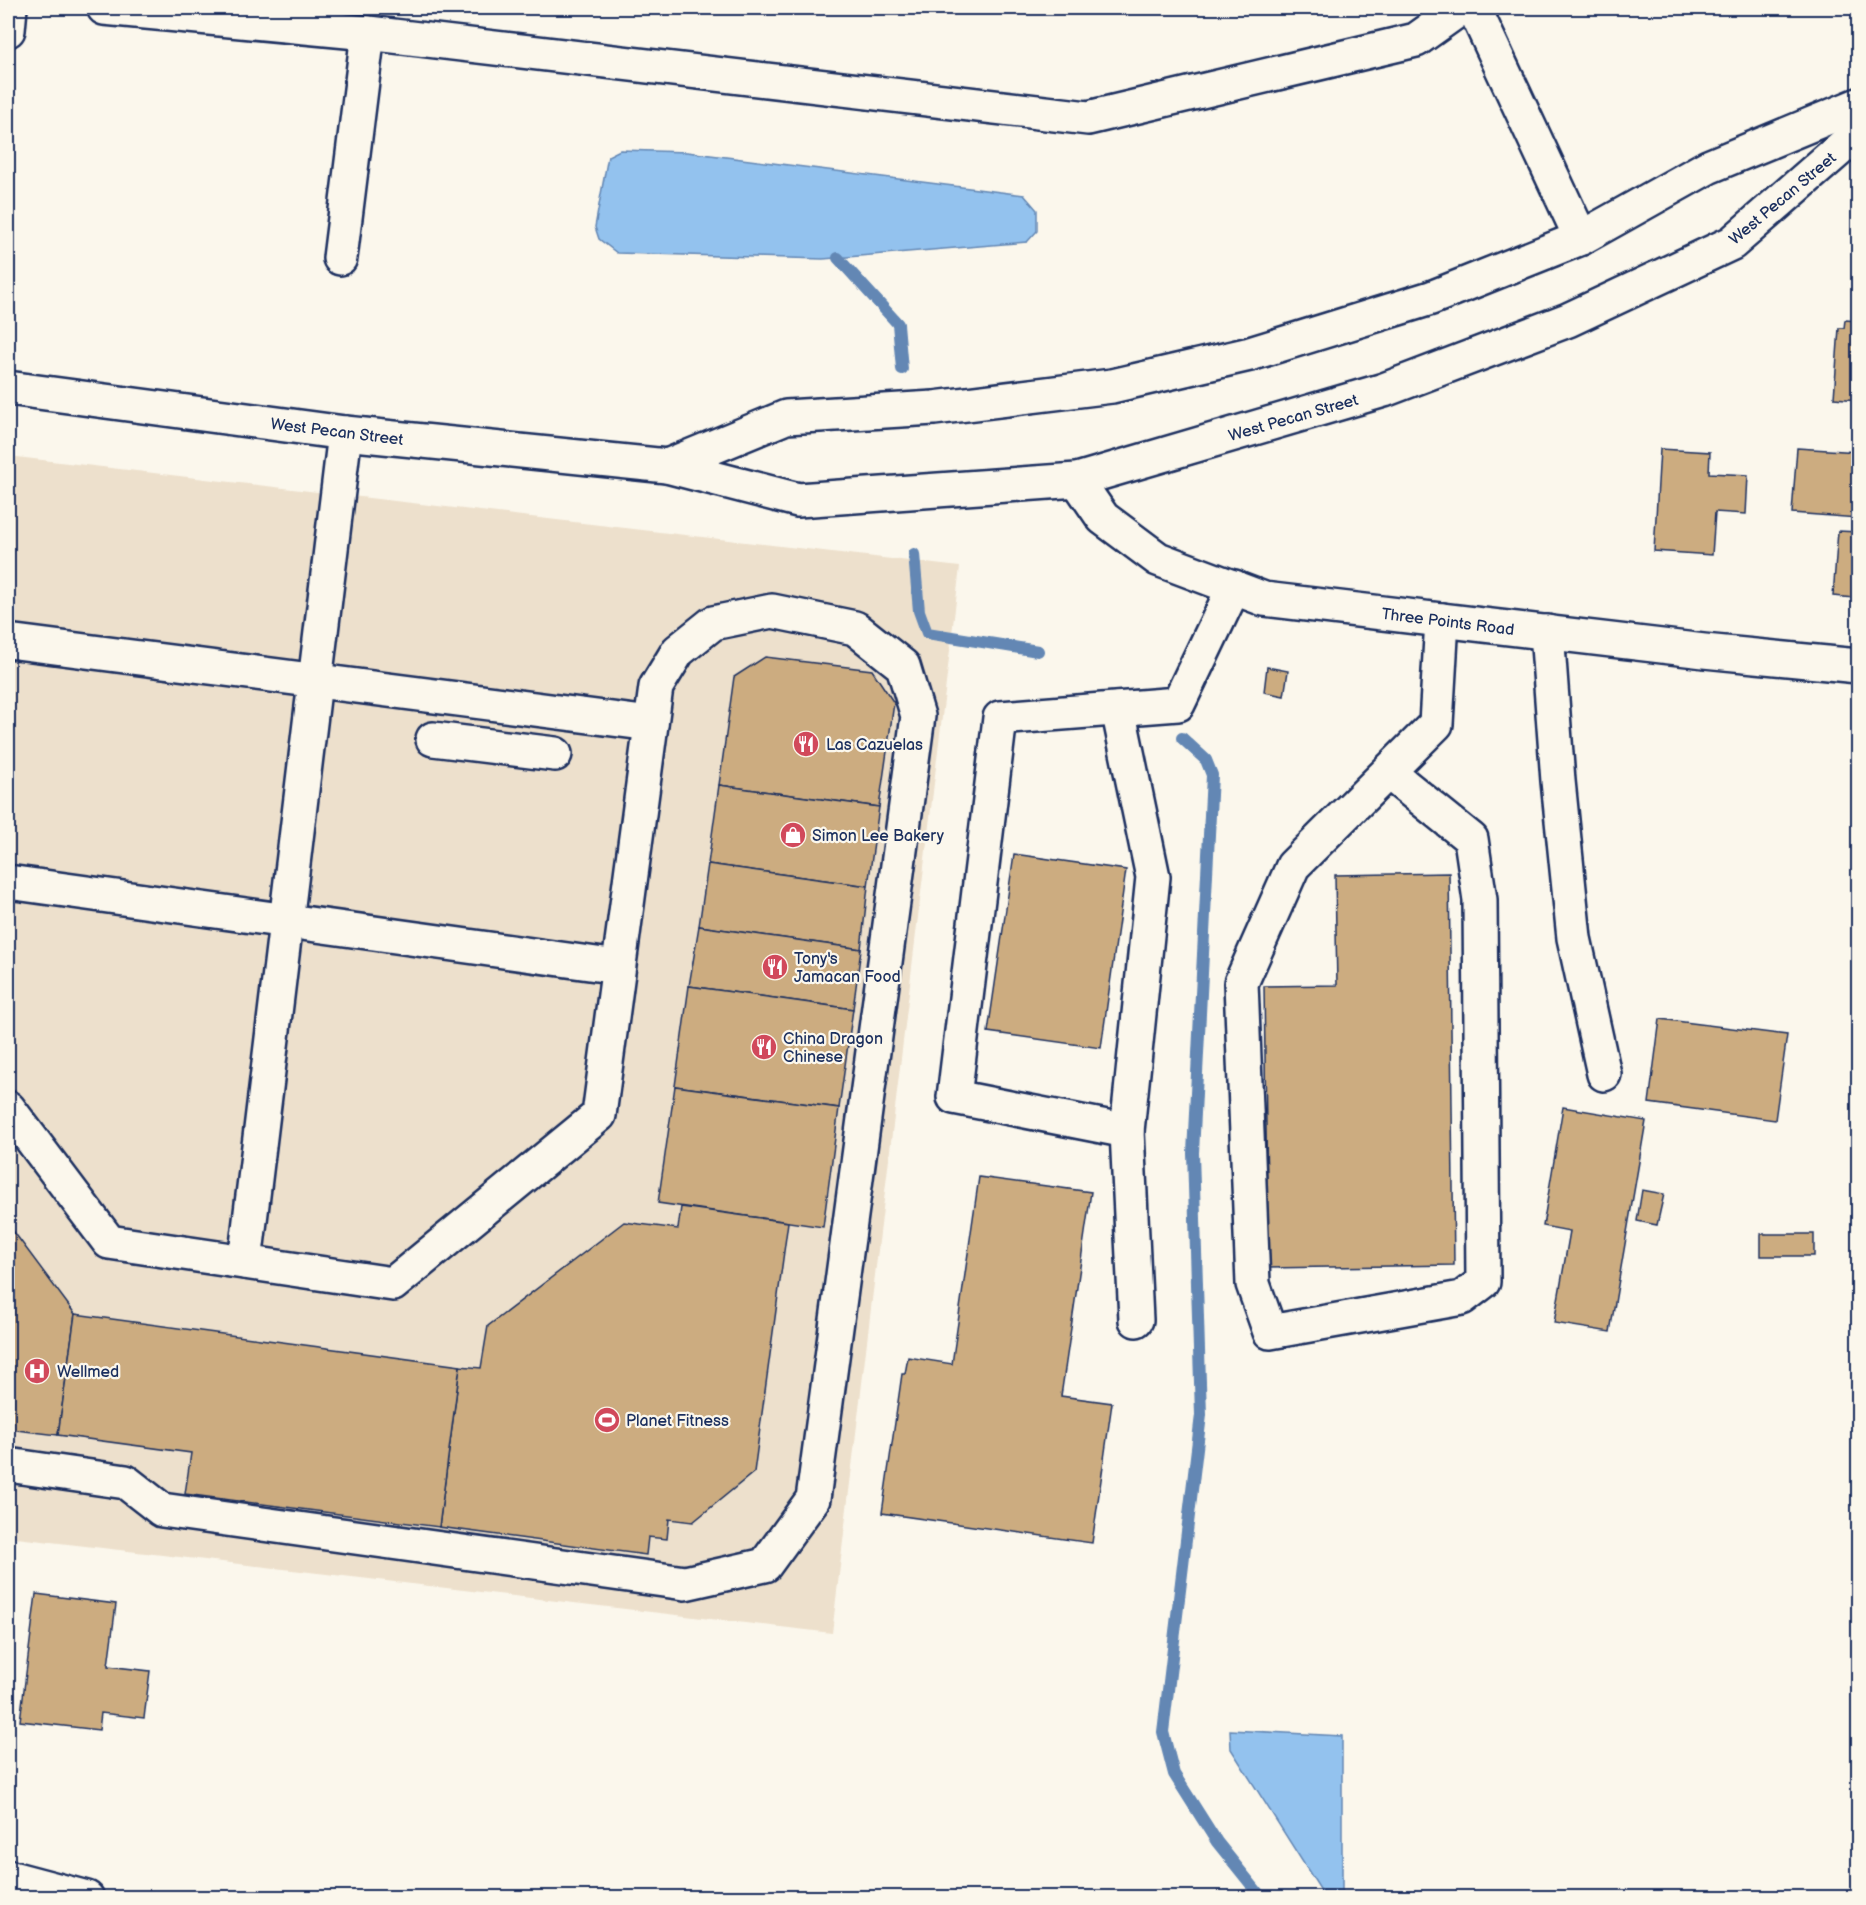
<svg xmlns="http://www.w3.org/2000/svg" width="1866" height="1905" viewBox="0 0 1866 1905" font-family="'Balsamiq Sans',sans-serif">
  <rect width="100%" height="100%" fill="#fbf7ec"/>
  <filter id="ink" filterUnits="userSpaceOnUse"><feTurbulence type="fractalNoise" baseFrequency=".0167" numOctaves="2"/><feDisplacementMap in="SourceGraphic" scale="12" xChannelSelector="R" yChannelSelector="G"/><feConvolveMatrix kernelMatrix="1 2 1 2 8 2 1 2 1" color-interpolation-filters="sRGB"/></filter>
  <g filter="url(#ink)">
    <polygon fill="#ede0cc" points="8,456 960,567 832,1633 8,1537"/>
    <g fill="#93c2ee" stroke="#6387b4" stroke-width="1.5">
      <polygon points="620,150 687,152 1024,195 1037,210 1037,231 1027,242 823,259 617,253 599,239 595,227 608,156"/>
      <polygon points="1230,1730 1342,1736 1342,1897 1325,1897 1231,1749"/>
    </g>
    <g fill="none" stroke-linecap="round" stroke-linejoin="round">
      <g stroke="#6387b4" stroke-width="12">
        <polyline points="838,258 898,324 902,369"/>
        <polyline points="914,554 919,611 927,633 1038,651"/>
        <polyline points="1182,738 1206,760 1212,775 1193,1153 1201,1415 1163,1732 1174,1774 1217,1842 1262,1898"/>
      </g>
    </g>
    <g fill="#ccac80" stroke="#1b2f5e" stroke-width="1.5">
      <polygon points="1845,320 1858,321 1858,400 1834,398 1839,328 1844,328"/>
      <polygon points="1797,448 1858,452 1858,518 1792,513"/>
      <polygon points="1660,449 1710,452 1709,473 1748,475 1746,514 1715,512 1712,555 1654,551"/>
      <polygon points="1838,531 1858,532 1854,598 1833,596"/>
      <polygon points="765,657 872,670 894,703 879,807 719,785 734,677"/>
      <polygon points="1267,667 1288,671 1284,696 1264,692"/>
      <polygon points="719,785 879,807 868,886 708,864"/>
      <polygon points="1014,854 1126,870 1101,1048 988,1032"/>
      <polygon points="708,864 868,886 861,949 699,926"/>
      <polygon points="1449,873 1454,1265 1268,1268 1264,986 1337,985 1335,875"/>
      <polygon points="699,926 861,949 853,1009 689,986"/>
      <polygon points="689,986 853,1009 839,1108 675,1086"/>
      <polygon points="1660,1019 1787,1035 1775,1120 1649,1103"/>
      <polygon points="675,1086 839,1108 823,1227 658,1203"/>
      <polygon points="1563,1107 1646,1121 1610,1332 1554,1323 1570,1231 1543,1226"/>
      <polygon points="979,1177 1091,1192 1061,1396 1112,1403 1092,1543 882,1513 902,1374 905,1374 908,1357 952,1364"/>
      <polygon points="1642,1190 1664,1194 1657,1225 1637,1221"/>
      <polygon points="681,1207 788,1222 754,1472 693,1522 669,1519 667,1539 648,1537 646,1555 439,1527 460,1366 481,1368 488,1326 624,1222 678,1229"/>
      <polygon points="8,1224 75,1314 58,1435 8,1429"/>
      <rect x="1761" y="1234" width="53" height="22"/>
      <polygon points="75,1314 460,1366 439,1527 185,1494 191,1453 58,1435"/>
      <polygon points="36,1594 116,1604 108,1666 150,1671 144,1718 101,1713 99,1730 20,1721"/>
    </g>
    <g fill="none" stroke-linecap="round" stroke-linejoin="round">
      <g stroke="#1b2f5e" stroke-width="38">
        <g id="minor">
          <polyline points="104,8 368,33 1088,118 1416,40 1461,8"/>
          <polyline points="1474,8 1581,238"/>
          <polyline points="8,30 10,8"/>
          <polyline points="340,258 368,33"/>
          <polyline points="1077,480 1103,518 1158,559 1264,599 1704,651 1858,666"/>
          <polyline points="1547,632 1558,781 1574,938 1604,1074"/>
          <polyline points="8,641 651,724"/>
          <polyline points="1118,709 1153,877 1127,1131"/>
          <polyline points="433,739 555,754"/>
          <polyline points="1388,772 1471,839 1480,900 1483,1282 1462,1298 1270,1332 1253,1284 1241,983 1293,866 1436,724 1442,620"/>
          <polyline points="8,882 618,967"/>
          <polyline points="8,1108 109,1242 393,1284 599,1115 656,687 678,651 713,623 772,611 855,628 903,666 918,716 813,1499 765,1565 685,1583 162,1510 126,1482 8,1465"/>
          <polyline points="245,1262 345,433"/>
          <polyline points="1136,1320 1127,1131 954,1097 1000,718 1178,704 1234,587"/>
          <polyline points="8,1877 87,1898"/>
        </g>
      </g>
      <g stroke="#1b2f5e" stroke-width="38">
        <g id="major">
          <polyline points="8,388 345,433 667,466 798,500 1077,480 1384,390 1568,320 1732,243 1858,133"/>
          <polyline points="667,466 786,417 934,408 1112,386 1250,354 1431,298 1581,238 1708,167 1858,105"/>
        </g>
      </g>
      <use href="#minor" stroke="#fbf7ec" stroke-width="33"/>
      <use href="#major" stroke="#fbf7ec" stroke-width="33"/>
    </g>
  </g>
  <defs>
    <g id="restaurant-disc" transform="scale(1.35)"><circle r="9.5" fill="#d1495b" stroke="#fbf7ec"/><path d="M-5-6h1v4h1v-4h1v4h1v-4h1v5L-1.5 .5V6h-2V.5L-5-1ZM5-6V6H3V1.5H1.5Q1.5-4 5-6Z" fill="#fff"/></g>
    <g id="shop-disc" transform="scale(1.35)"><circle r="9.5" fill="#d1495b" stroke="#fbf7ec"/><path d="M-5-2.5h2.3a2.7 3.5 0 0 1 5.4 0H5L5.5 6h-11ZM-1.5-2.5h3a1.5 2.3 0 0 0-3 0Z" fill="#fff"/></g>
    <g id="hospital-disc" transform="scale(1.35)"><circle r="9.5" fill="#d1495b" stroke="#fbf7ec"/><path d="M-5-5h3v3.5h4V-5h3V5h-3V1.5h-4V5h-3Z" fill="#fff"/></g>
    <g id="stadium-disc" transform="scale(1.35)"><circle r="9.5" fill="#d1495b" stroke="#fbf7ec"/><path d="M0-5a6.5 5 0 1 0 0 10a6.5 5 0 1 0 0-10ZM-3.5-1.8h7v3.6h-7Z" fill="#fff"/></g>
  </defs>
  <g fill-rule="evenodd">
    <use href="#restaurant-disc" x="806" y="744"/>
    <use href="#shop-disc" x="793" y="835"/>
    <use href="#restaurant-disc" x="775" y="967"/>
    <use href="#restaurant-disc" x="764" y="1047"/>
    <use href="#hospital-disc" x="37" y="1371"/>
    <use href="#stadium-disc" x="607" y="1420"/>
  </g>
  <g text-anchor="middle" stroke-width="4.5" stroke-linejoin="round" paint-order="stroke">
    <g font-size="16" fill="#1b2f5e" stroke="#fbf7ec">
      <text transform="translate(1782 198) rotate(-40)" y="6">West Pecan Street</text>
      <text transform="translate(1293 417) rotate(-16)" y="6">West Pecan Street</text>
      <text transform="translate(337 431) rotate(7)" y="6">West Pecan Street</text>
      <text transform="translate(1448 621) rotate(7)" y="6">Three Points Road</text>
    </g>
    <g font-size="16" fill="#1b2f5e" stroke="#fbf7ec" text-anchor="start">
      <text x="826" y="750">Las Cazuelas</text>
      <text x="812" y="841">Simon Lee Bakery</text>
      <text x="794" y="964">Tony's<tspan x="794" dy="18">Jamacan Food</tspan></text>
      <text x="783" y="1044">China Dragon<tspan x="783" dy="18">Chinese</tspan></text>
      <text x="57" y="1377">Wellmed</text>
      <text x="626" y="1426">Planet Fitness</text>
    </g>
  </g>
  <rect width="1866" height="1905" fill="none" stroke="#fbf7ec" stroke-width="30"/>
  <rect x="15" y="15" width="1836" height="1875" fill="none" stroke="#1b2f5e" stroke-width="2" filter="url(#ink)"/>
</svg>
